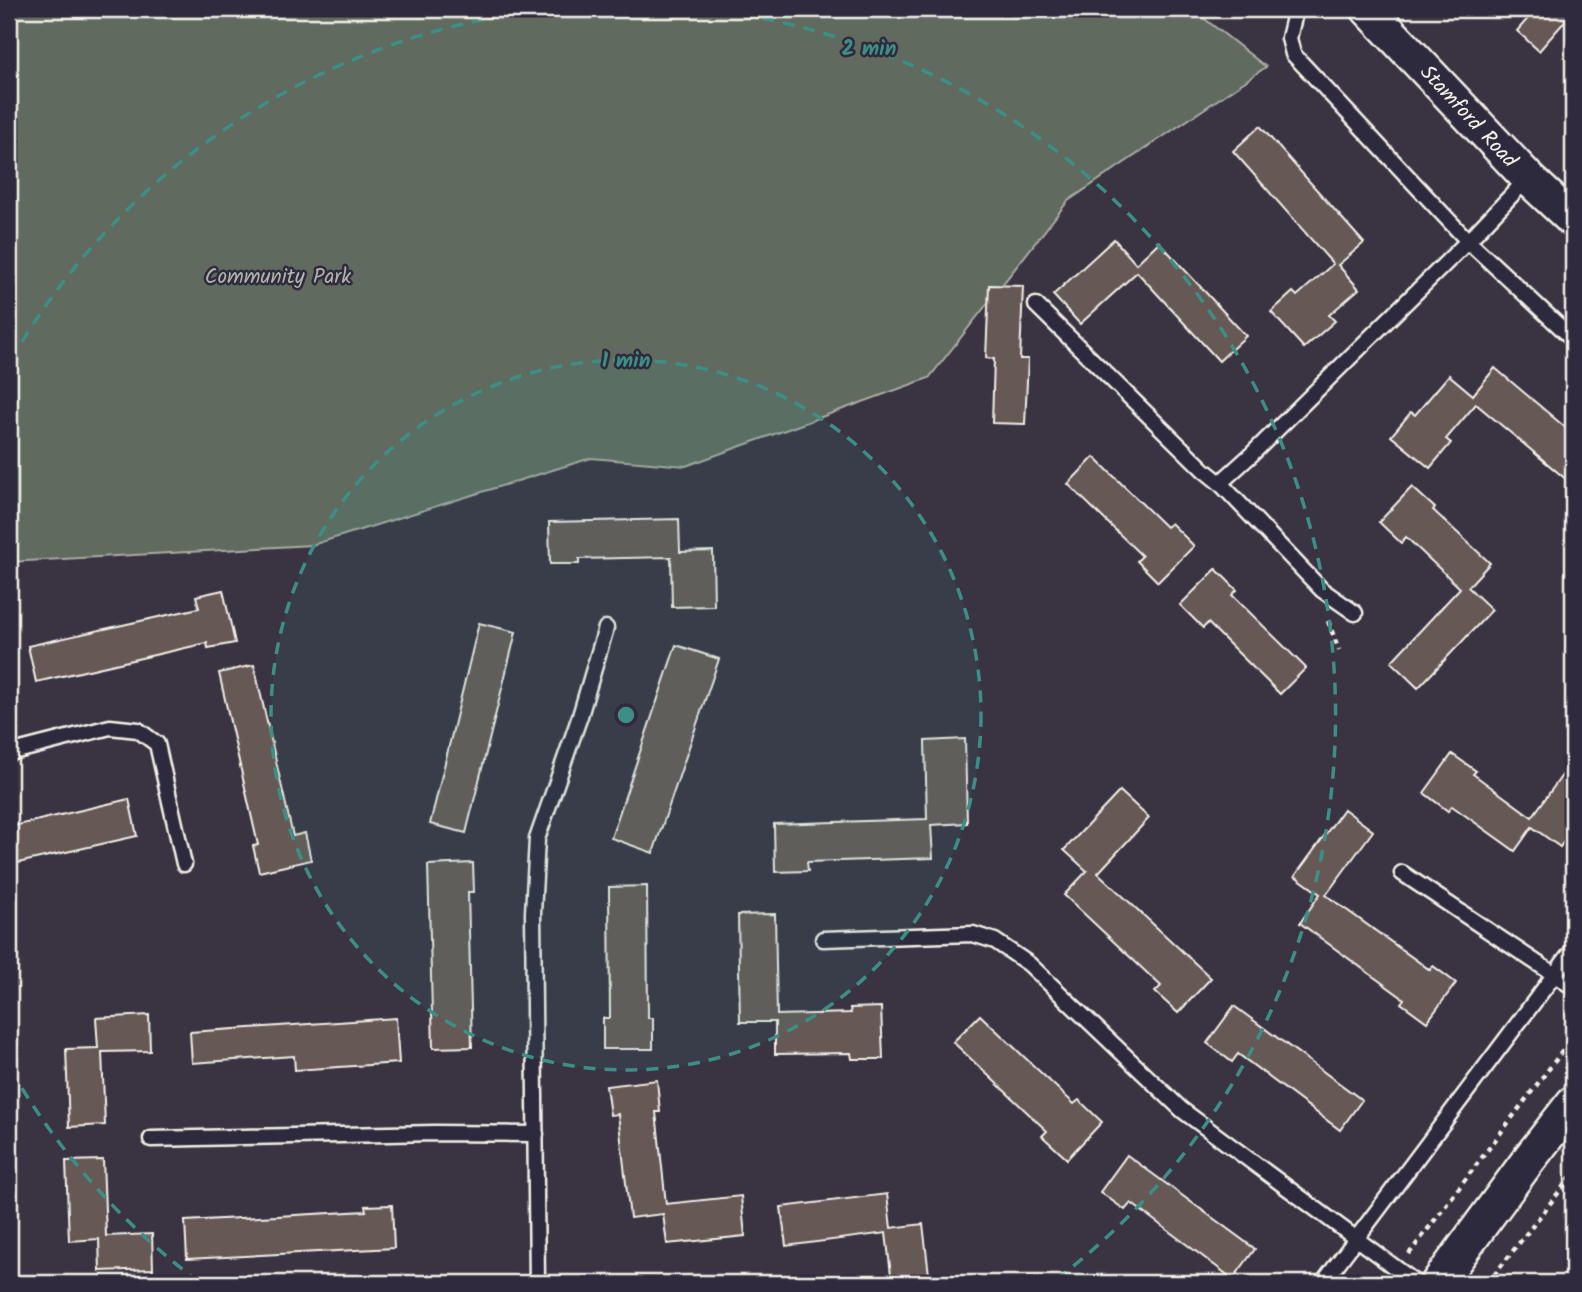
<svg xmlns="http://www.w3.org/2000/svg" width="1582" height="1292" viewBox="0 0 1582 1292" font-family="Kalam,sans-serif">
  <rect width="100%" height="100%" fill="#3a3342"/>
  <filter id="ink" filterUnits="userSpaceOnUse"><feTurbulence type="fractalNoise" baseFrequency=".0143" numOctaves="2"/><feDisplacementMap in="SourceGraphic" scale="14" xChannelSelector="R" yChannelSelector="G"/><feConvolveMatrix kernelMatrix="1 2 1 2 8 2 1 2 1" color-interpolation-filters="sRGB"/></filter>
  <g filter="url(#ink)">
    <polygon fill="#616a5e" stroke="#aaaea3" stroke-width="2" points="9,9 1192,9 1266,67 1068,201 929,378 686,466 591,458 312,545 9,562"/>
    <g fill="#655854" stroke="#f4f1e8" stroke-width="2">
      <polygon points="1536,9 1573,9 1573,12 1539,51 1517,31"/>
      <polygon points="1260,126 1364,243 1338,265 1359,289 1329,315 1335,321 1304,348 1271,312 1293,292 1297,296 1333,264 1233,151"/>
      <polygon points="1114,239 1136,264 1159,242 1246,336 1219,361 1137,272 1080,324 1053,295"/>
      <polygon points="989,285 1023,286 1020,359 1028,359 1025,424 992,423 994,359 986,358"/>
      <polygon points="1495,368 1573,434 1573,485 1476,404 1446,439 1451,443 1430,468 1391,436 1411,412 1415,415 1449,375 1473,395"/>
      <polygon points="1094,457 1166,527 1171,523 1194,546 1158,582 1137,561 1142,556 1068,484"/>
      <polygon points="1412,487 1435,508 1433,510 1490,563 1468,587 1492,610 1418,688 1391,662 1460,588 1406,537 1401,543 1379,522"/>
      <polygon points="679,519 680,552 713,551 714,606 672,607 671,557 579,559 579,564 550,564 549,522"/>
      <polygon points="1216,569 1237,590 1232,595 1306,668 1280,694 1208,623 1203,628 1180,605"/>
      <polygon points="223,590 235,643 208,648 207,643 36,682 28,646 199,608 196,596"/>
      <polygon points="479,623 516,632 466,833 430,824"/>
      <polygon points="676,645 719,659 653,853 611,838"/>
      <polygon points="254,665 293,836 305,833 311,860 259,872 253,846 258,845 219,673"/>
      <polygon points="965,739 967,823 931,825 933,858 807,862 808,871 775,872 774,824 927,819 925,741"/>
      <polygon points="1452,754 1476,771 1473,774 1532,817 1573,760 1573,828 1560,847 1532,827 1515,851 1452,806 1448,811 1424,793"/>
      <polygon points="1120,791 1149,818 1098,873 1211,978 1178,1013 1155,992 1161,986 1064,895 1087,871 1064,850"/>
      <polygon points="129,799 137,836 9,865 9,827"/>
      <polygon points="1344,809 1373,831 1326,895 1430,970 1433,966 1456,983 1427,1022 1401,1003 1404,999 1300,923 1320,894 1295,876"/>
      <polygon points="473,863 474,892 468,892 472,1047 433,1048 428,865"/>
      <polygon points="647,886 648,1018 653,1018 653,1049 603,1049 603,1018 610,1018 609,887"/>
      <polygon points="775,914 777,1015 851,1013 850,1008 881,1007 883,1059 852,1059 851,1053 775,1054 775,1022 740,1022 738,915"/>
      <polygon points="1234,1006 1362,1100 1340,1130 1238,1054 1232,1062 1207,1043"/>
      <polygon points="149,1015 150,1051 102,1052 105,1125 69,1127 66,1049 98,1048 96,1018"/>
      <polygon points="980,1015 1074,1104 1079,1100 1102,1122 1067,1159 1042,1136 1047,1131 953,1042"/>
      <polygon points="396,1018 399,1063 295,1070 294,1056 192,1063 190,1032"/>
      <polygon points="657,1080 660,1112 656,1112 666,1204 741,1196 745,1236 667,1244 663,1214 630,1218 618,1114 610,1115 606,1086"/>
      <polygon points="1127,1155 1255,1249 1233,1279 1131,1203 1125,1210 1100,1192"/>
      <polygon points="103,1160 106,1236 152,1234 153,1269 100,1271 99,1239 69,1241 66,1161"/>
      <polygon points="887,1194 891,1228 923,1224 930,1283 892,1283 886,1233 786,1246 781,1207"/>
      <polygon points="392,1205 394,1248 187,1259 185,1221 366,1211 365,1206"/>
      <polygon points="478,1278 478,1283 433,1283 433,1279"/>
    </g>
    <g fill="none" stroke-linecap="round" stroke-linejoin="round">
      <g stroke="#f4f1e8" stroke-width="19">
        <g id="service">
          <polyline points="1296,9 1289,38 1293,54 1468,241 1573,339"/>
          <polyline points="1036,305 1204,470 1220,483 1322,590 1355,613"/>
          <polyline points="1220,483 1252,454 1468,241 1528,178"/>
          <polyline points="9,753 110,727 138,730 157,744 184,864"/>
          <polyline points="1402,873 1573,987"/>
          <polyline points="823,939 973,934 995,941 1029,964 1182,1110 1416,1283"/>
          <polyline points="151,1139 435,1133 536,1134"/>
          <polyline points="537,1283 533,913 537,839 580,716 606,628"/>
          <polyline points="1323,1283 1573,950"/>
        </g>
      </g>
      <g stroke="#f4f1e8" stroke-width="38">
        <g id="tertiary">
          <polyline points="1368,9 1528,178 1573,220"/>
          <polyline points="1438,1283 1530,1158 1573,1103"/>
        </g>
      </g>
      <g stroke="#f4f1e8" stroke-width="4.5" stroke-dasharray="5 5" stroke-linecap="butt">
        <polyline points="1328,621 1339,650"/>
        <polyline points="1409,1254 1573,1037"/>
        <polyline points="1488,1283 1573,1174"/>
      </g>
      <use href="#service" stroke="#2f2a3d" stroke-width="14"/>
      <use href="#tertiary" stroke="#2f2a3d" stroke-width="33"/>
    </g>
  </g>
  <circle cx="626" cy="715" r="355" fill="#3d8f86" fill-opacity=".12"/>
  <g fill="none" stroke="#3d8f86" stroke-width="3.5" stroke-dasharray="12 9">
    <circle cx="626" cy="715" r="355"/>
    <path d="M199 1282A710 710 0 0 1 11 1070M11 360A710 710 0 0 1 552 9M700 9A710 710 0 0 1 1053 1282"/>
  </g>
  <g text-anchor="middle" stroke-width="5" stroke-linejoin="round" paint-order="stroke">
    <g font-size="21" fill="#f4f1e8" stroke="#2f2a3d">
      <text transform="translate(1469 116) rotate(47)" y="7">Stamford Road</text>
    </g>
    <g font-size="21" fill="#b2b4aa" stroke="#2f2a3d">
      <text x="278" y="283">Community Park</text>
    </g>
  </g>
  <circle cx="626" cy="715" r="10" fill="#3d8f86" stroke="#2f2a3d" stroke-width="3.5"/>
  <g font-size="21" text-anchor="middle" font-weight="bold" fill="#3d8f86" stroke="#2f2a3d" stroke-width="5" stroke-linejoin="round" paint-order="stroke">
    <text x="869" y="55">2 min</text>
    <text x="626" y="367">1 min</text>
  </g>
  <rect width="1582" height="1292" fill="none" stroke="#2f2a3d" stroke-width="35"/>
  <rect x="18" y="18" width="1547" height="1257" fill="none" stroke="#f4f1e8" stroke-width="2.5" filter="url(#ink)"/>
</svg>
